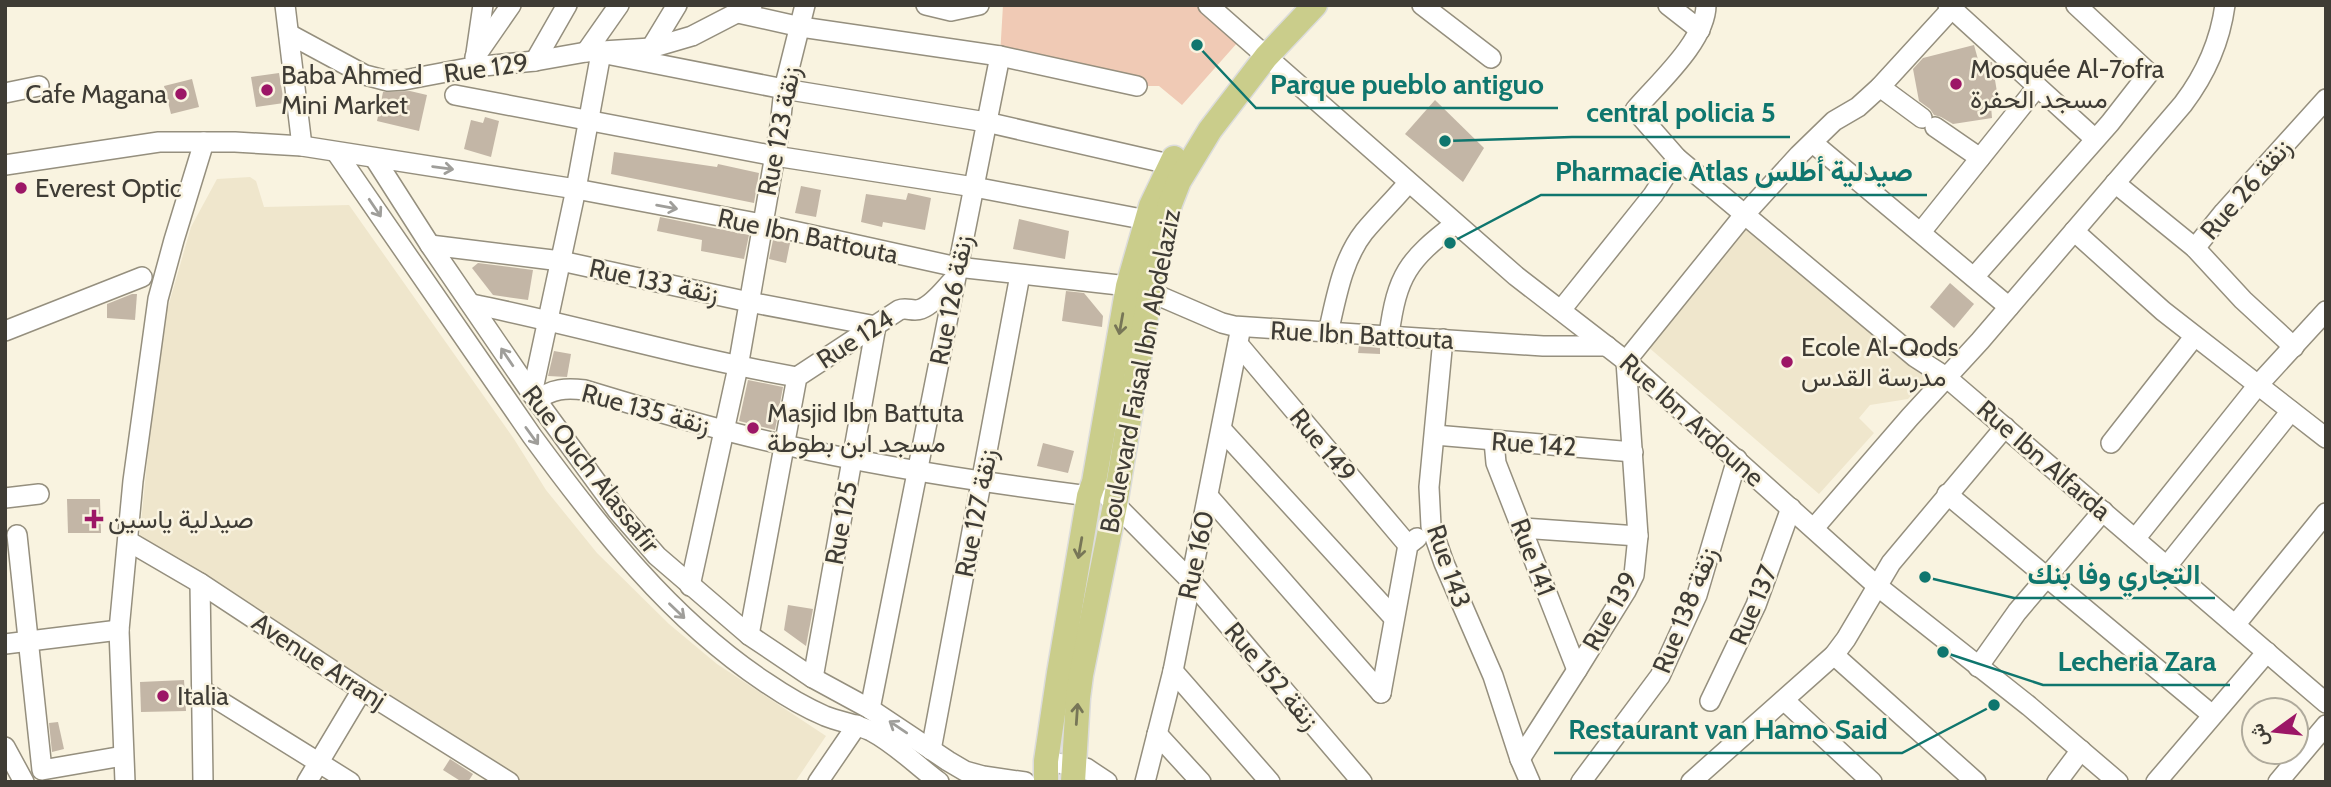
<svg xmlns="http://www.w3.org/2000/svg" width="2331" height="787" viewBox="0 0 2331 787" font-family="Cabin,Vazirmatn,sans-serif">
  <rect width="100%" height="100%" fill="#f9f3e0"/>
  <g fill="#efe6cc">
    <polygon points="250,177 256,181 264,207 349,205 514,439 546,490 597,553 669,624 717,664 826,736 795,782 516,782 139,542 160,335 191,227 217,179"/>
    <polygon points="1746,229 1927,378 1908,399 1870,405 1859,418 1874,433 1819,494 1647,346"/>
  </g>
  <polygon fill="#f0cab5" points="1003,5 1200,5 1238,42 1182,105 1159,86 1137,86 1000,56"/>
  <g fill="#c3b6a6">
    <polygon points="1974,45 1979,63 1992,62 1999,104 1991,106 1992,118 1953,124 1941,117 1934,115 1930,109 1919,101 1913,69 1923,58"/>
    <polygon points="279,73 284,103 256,107 251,77"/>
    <polygon points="192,79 199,107 171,114 164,86"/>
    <polygon points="410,91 427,95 419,131 377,121 383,92"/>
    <polygon points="1435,100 1484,148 1463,182 1405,134"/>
    <polygon points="485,117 499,121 491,157 464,149 471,120 483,123"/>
    <polygon points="614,152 717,167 718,164 759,173 754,203 611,174"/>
    <polygon points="801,186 821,190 816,217 795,213"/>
    <polygon points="908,193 931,198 925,230 883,222 882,227 861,222 866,194 906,200"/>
    <polygon points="660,217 749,235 744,259 701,251 702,240 657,231"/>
    <polygon points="1019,219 1069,231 1065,259 1013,249"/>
    <polygon points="773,240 790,243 786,263 769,259"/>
    <polygon points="478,263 533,270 528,300 493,295 472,268"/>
    <polygon points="1950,283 1974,304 1954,328 1930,307"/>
    <polygon points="1066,291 1084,293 1103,316 1102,327 1062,321"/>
    <polygon points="132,294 137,294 135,320 107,318 107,304"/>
    <polygon points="1359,346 1380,348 1380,354 1358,353"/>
    <polygon points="554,351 571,354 567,377 548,376"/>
    <polygon points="748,380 783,387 775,430 739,421"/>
    <polygon points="1043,443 1074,451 1068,473 1037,466"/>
    <polygon points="67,499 100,499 101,533 68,533"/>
    <polygon points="788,605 813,609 806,646 784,630"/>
    <polygon points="184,680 186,711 141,712 140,682"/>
    <polygon points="58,722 64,749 52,752 49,723"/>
    <polygon points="450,759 473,774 468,782 462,782 443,770"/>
  </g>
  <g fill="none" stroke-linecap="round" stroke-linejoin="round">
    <g stroke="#958f7e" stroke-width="22">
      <g id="minor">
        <polyline points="285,5 302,146"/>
        <polyline points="926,5 951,11 979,5"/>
        <polyline points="1208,5 1516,276 1626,361 1876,585 2029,706 2118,782"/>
        <polyline points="1422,5 1491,58"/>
        <polyline points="1668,5 1700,30"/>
        <path d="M1706,5C1706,41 1657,84 1635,110L1677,158L1915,357L1946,377L2326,703"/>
        <polyline points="1948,5 2095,139"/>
        <polyline points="738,13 801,27 1000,56 1137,86"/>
        <polyline points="289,34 365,75 388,81 404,80 473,67 535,61 586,52 651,48 692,36 752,5"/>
        <polyline points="651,48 677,5"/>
        <polyline points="586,52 619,5"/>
        <polyline points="476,53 483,5"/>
        <polyline points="475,57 511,5"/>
        <polyline points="535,61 567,5"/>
        <polyline points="1880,87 1922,118"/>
        <polyline points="5,93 39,86"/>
        <polyline points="455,95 775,156 974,187 1147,220"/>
        <polyline points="1935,127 1980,158"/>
        <polyline points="1813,143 2009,307"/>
        <path d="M336,152L532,436C599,527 669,618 765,682C784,695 804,707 825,716C840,722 856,724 871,731C896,744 916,765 939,782"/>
        <polyline points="375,159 430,245 532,394 617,510 657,556 749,635 813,678 870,709 948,761 965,771 983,776 1025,782"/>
        <polyline points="5,165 159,142 235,142 302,146 576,189 762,224 957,267 1128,286 1150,292 1222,323 1234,326 1543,346 1607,346"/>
        <polyline points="2115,183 2195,248 2243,300 2294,347"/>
        <polyline points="2074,231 2163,311 2326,438"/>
        <polyline points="1921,232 2037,87"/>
        <polyline points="430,245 561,261 749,302 876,326 813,678"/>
        <polyline points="2195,248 2224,212 2326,99"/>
        <polyline points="1974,277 2110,123 2149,73 2076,5"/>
        <path d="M472,304C581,326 687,358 797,377"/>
        <polyline points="1561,310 1653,195 1677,158"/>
        <polyline points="5,331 142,277"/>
        <path d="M1328,333C1336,299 1342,260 1364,232C1378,215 1394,200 1408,183"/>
        <path d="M1389,335C1397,275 1408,260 1455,224"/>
        <polyline points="1443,339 1429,487 1431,526 1444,563 1493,676 1520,759 1530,782"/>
        <polyline points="1238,344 1408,545"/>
        <polyline points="532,394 576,189 601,53 784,89 986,122 1169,164"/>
        <path d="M537,401C551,388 567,388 585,390C651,410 717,430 785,445C885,468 987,483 1089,496"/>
        <polyline points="1222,430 1394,618"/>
        <polyline points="1435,435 1633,452"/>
        <polyline points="1494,441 1496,463 1577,670"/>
        <polyline points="2111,443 2194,337"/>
        <polyline points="1947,494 2211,714"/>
        <polyline points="1209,497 1381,693"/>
        <polyline points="5,498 39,494"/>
        <polyline points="1109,498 1190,580 1362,782"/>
        <polyline points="1522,528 1638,536"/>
        <path d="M1814,528L1910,417L1980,341L2183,104C2205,75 2220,42 2225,5"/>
        <polyline points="17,535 42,770 123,756"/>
        <polyline points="2135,539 2258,385 2326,311"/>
        <polyline points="128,541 200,583 362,690 509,782"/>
        <polyline points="2167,566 2291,411"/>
        <polyline points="200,583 203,782"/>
        <polyline points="690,586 738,367 780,126 784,89 805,5"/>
        <polyline points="2235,625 2326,513"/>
        <path d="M749,635L797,377L899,310C907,307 913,312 921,309C934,304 945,288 955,278"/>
        <polyline points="5,644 119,630"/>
        <polyline points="1834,655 1976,782"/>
        <polyline points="1978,667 2017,612 2103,511"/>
        <polyline points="1173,671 1270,782"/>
        <polyline points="202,690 350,782"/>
        <polyline points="1381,693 1408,545 1417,538"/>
        <polyline points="1784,700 1872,782"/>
        <polyline points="1710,701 1756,605 1791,508"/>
        <polyline points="870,709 1000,56"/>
        <polyline points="1157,734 1201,782"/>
        <polyline points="5,747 24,782"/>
        <polyline points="931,750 1020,275"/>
        <polyline points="1520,759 1577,670 1626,591 1634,575 1638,536 1626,361 1744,215 1799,155 1834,121 1858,107 1880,87 1955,5"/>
        <polyline points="1046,761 1086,768 1107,782"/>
        <polyline points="125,782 119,630 133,481 158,299 174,240 204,142"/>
        <polyline points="307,782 362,690"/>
        <polyline points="818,782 857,725"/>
        <polyline points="1145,782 1173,671 1241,327"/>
        <polyline points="1581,782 1660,676 1697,595 1737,459"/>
        <polyline points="1691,782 1834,655 1846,639 1891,563 2005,427"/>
        <polyline points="2057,782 2081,750"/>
        <polyline points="2156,782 2267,652"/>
        <polyline points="2278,782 2326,725"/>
      </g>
    </g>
    <g stroke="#dcdcdb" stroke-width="27">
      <g id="major">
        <polyline points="1046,782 1046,761 1059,673 1089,496 1094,482 1128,286 1151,206 1174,158"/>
        <polyline points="1073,782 1078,698 1081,675 1115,505 1150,292 1170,204 1179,181 1210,130 1266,57 1315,5"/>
      </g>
    </g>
    <use href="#minor" stroke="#fff" stroke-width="19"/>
    <use href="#major" stroke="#cacd8b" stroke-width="24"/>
  </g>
  <defs><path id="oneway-shaft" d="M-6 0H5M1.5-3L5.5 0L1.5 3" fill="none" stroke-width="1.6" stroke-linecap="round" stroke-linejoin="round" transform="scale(1.75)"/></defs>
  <g stroke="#9f9e9a">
    <use href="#oneway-shaft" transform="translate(443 168) rotate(8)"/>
    <use href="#oneway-shaft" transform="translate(667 207) rotate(10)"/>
    <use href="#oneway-shaft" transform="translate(375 208) rotate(56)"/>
    <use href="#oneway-shaft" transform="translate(507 357) rotate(-124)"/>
    <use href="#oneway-shaft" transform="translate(532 436) rotate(54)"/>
    <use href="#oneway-shaft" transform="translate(677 611) rotate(44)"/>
    <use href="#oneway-shaft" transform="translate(898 727) rotate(-146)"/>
  </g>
  <g stroke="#777657">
    <use href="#oneway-shaft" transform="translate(1121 324) rotate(100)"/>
    <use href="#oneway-shaft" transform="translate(1080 548) rotate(100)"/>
    <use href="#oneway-shaft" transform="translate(1077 714) rotate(-86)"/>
  </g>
  <g fill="#9c1666" stroke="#f9f3e0" stroke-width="2.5">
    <circle cx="1956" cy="84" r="7"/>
    <circle cx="267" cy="90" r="7"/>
    <circle cx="181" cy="94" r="7"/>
    <circle cx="21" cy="188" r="7"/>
    <circle cx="1787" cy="362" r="7"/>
    <circle cx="753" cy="428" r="7"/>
    <path d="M90.5 508.5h7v7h7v7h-7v7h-7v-7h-7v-7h7z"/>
    <circle cx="163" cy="696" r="7"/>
  </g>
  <g text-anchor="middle" stroke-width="5" stroke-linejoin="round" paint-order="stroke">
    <g font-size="26" fill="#3f3c35" stroke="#f9f3e0">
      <text transform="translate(486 68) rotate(-8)" y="9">Rue 129</text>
      <text transform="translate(779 131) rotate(-79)" y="9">Rue 123 زنقة</text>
      <text transform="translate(2246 189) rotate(-49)" y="9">Rue 26 زنقة</text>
      <text transform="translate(808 236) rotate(12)" y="9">Rue Ibn Battouta</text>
      <text transform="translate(654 281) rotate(12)" y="9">Rue 133 زنقة</text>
      <text transform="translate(951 300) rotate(-79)" y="9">Rue 126 زنقة</text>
      <text transform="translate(1362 335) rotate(3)" y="9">Rue Ibn Battouta</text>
      <text transform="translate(855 339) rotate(-33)" y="9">Rue 124</text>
      <text transform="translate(1140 371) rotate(-79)" y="9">Boulevard Faisal Ibn Abdelaziz</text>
      <text transform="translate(646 409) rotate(15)" y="9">Rue 135 زنقة</text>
      <text transform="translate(1692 420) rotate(42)" y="9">Rue Ibn Ardoune</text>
      <text transform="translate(1534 444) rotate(4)" y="9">Rue 142</text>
      <text transform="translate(1323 445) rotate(50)" y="9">Rue 149</text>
      <text transform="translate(2044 460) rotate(41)" y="9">Rue Ibn Alfarda</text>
      <text transform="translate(591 469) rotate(52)" y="9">Rue Ouch Alassafir</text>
      <text transform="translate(976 513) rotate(-79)" y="9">Rue 127 زنقة</text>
      <text transform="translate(841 523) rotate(-80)" y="9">Rue 125</text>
      <text transform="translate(1196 555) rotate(-78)" y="9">Rue 160</text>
      <text transform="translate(1533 557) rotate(69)" y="9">Rue 141</text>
      <text transform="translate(1449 566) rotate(71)" y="9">Rue 143</text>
      <text transform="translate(1753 605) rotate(-67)" y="9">Rue 137</text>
      <text transform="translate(1685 610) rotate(-68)" y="9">Rue 138 زنقة</text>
      <text transform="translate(1610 611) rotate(-61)" y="9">Rue 139</text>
      <text transform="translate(319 661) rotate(33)" y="9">Avenue Arranj</text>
      <text transform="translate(1272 676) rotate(50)" y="9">Rue 152 زنقة</text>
    </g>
    <g font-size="26" fill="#3f3c35" stroke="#f9f3e0" text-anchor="start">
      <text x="1970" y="78">Mosquée Al-7ofra<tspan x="1970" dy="30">مسجد الحفرة</tspan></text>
      <text x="281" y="84">Baba Ahmed<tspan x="281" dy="30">Mini Market</tspan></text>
      <text x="167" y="103" text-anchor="end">Cafe Magana</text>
      <text x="35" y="197">Everest Optic</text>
      <text x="1801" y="356">Ecole Al-Qods<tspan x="1801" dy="30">مدرسة القدس</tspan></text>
      <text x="767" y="422">Masjid Ibn Battuta<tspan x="767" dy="30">مسجد ابن بطوطة</tspan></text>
      <text x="108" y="528">صيدلية ياسين</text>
      <text x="177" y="705">Italia</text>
    </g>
  </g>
  <path fill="none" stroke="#0f766e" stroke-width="2.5" d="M1197 45L1256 108H1558M1445 141L1572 137H1790M1450 243L1541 195H1927M1925 577L2014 598H2215M1943 652L2043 685H2230M1994 705L1902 753H1554"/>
  <g fill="#0f766e" stroke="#f9f3e0" stroke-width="2.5">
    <circle cx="1197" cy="45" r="7"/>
    <circle cx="1445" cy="141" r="7"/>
    <circle cx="1450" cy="243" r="7"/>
    <circle cx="1925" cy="577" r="7"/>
    <circle cx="1943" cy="652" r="7"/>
    <circle cx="1994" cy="705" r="7"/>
  </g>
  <g font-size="28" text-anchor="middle" font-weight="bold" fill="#0f766e" stroke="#f9f3e0" stroke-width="5" stroke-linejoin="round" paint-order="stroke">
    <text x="1407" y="94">Parque pueblo antiguo</text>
    <text x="1681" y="122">central policia 5</text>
    <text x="1734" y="181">Pharmacie Atlas صيدلية أطلس</text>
    <text x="2114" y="584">التجاري وفا بنك</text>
    <text x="2137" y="671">Lecheria Zara</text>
    <text x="1728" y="739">Restaurant van Hamo Said</text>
  </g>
  <rect width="2331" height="787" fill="none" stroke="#3f3c35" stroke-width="14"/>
  <g transform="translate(2275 731) rotate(255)"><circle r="33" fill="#f9f3e0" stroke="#afaa9c" stroke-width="2"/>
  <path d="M0-5L12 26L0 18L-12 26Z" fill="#9c1666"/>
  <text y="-10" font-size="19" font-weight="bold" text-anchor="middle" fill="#3f3c35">ش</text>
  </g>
</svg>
